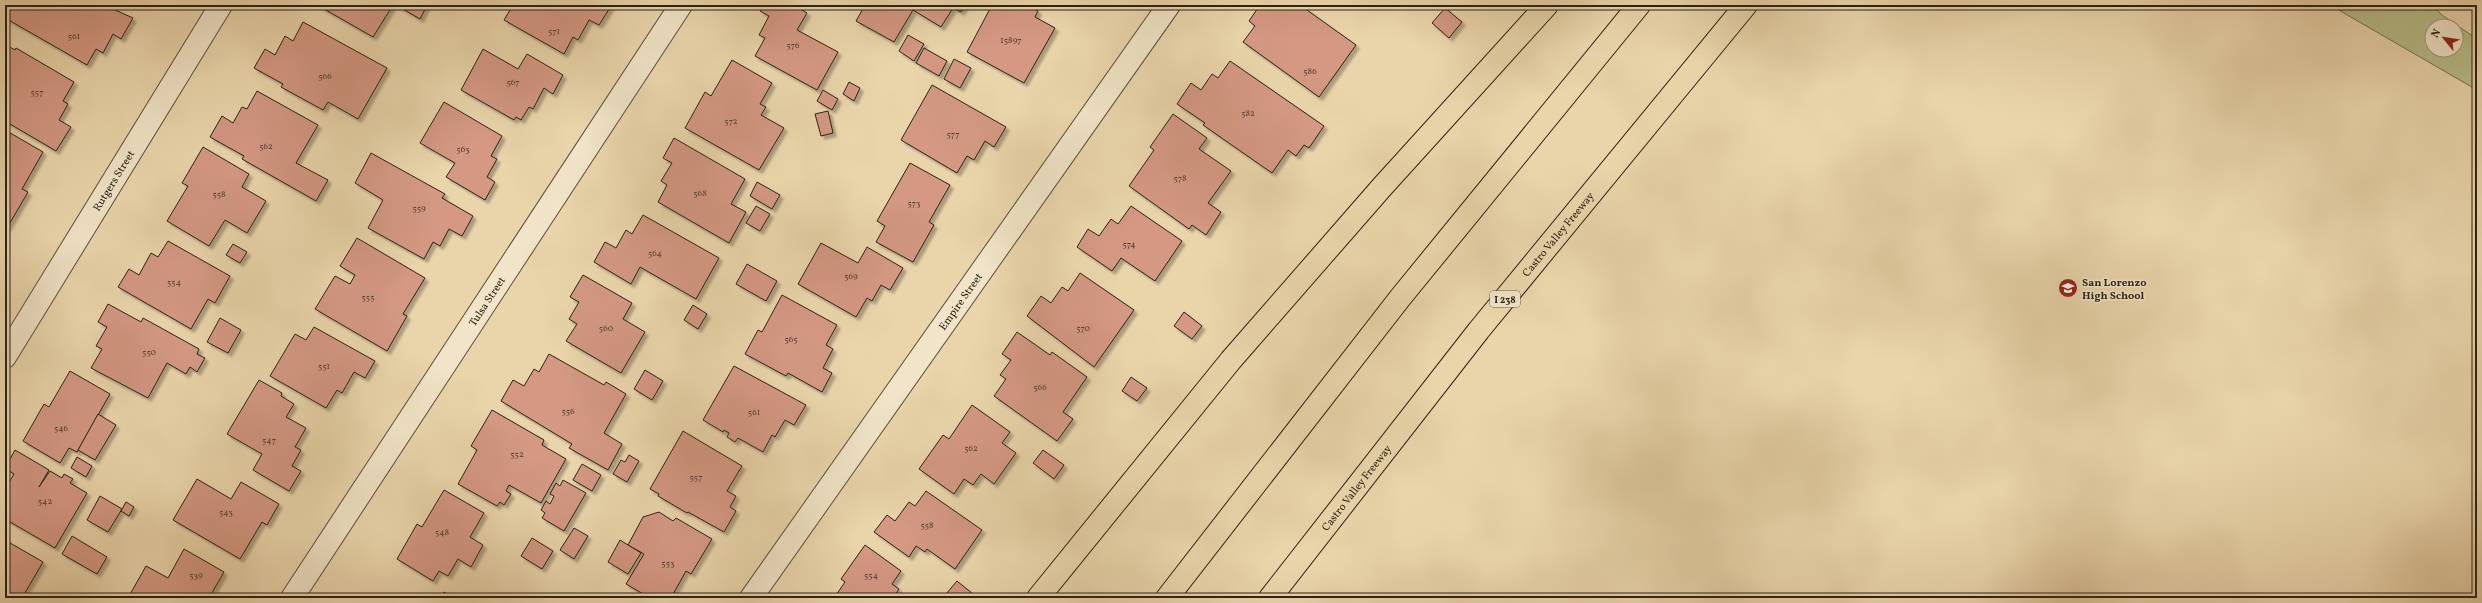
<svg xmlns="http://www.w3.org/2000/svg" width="2482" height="603" viewBox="0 0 2482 603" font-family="Vollkorn,serif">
  <defs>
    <filter id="shadow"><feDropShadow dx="3.5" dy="3.5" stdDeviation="1" flood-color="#0004"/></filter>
  </defs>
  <rect width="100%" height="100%" fill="#ead5ab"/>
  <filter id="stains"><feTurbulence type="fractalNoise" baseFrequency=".005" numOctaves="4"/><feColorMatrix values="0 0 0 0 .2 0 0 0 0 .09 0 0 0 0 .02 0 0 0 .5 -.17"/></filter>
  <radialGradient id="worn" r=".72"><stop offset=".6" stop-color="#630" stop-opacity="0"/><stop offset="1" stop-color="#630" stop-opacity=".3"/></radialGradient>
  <path fill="#b7bd89" stroke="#707050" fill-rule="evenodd" d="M2330,5H2432L2442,15L2477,39V90ZM2432,26H2456V50H2432Z"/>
  <g fill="#d49883" stroke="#2a2217" filter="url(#shadow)">
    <polygon points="11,5 104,5 133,18 121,39 113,34 103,53 96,49 87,65 5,18"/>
    <polygon points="317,5 393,5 373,37"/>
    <polygon points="396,5 427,5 420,19"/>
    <polygon points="513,5 610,5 611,6 599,25 589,20 578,40 573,37 564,54 504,20"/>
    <polygon points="763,5 793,5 807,13 797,30 838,52 817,90 755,56 765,38 759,35 769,16 760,11"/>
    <polygon points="865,5 965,5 961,12 953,8 941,27 913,10 894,42 856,21"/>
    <polygon points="992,5 1028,5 1038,11 1035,17 1055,28 1024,83 967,52"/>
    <polygon points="1260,5 1300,5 1356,45 1319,97 1243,42 1255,26 1249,21"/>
    <polygon points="1445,8 1462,22 1449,38 1432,23"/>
    <polygon points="303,22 387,68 358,119 328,102 323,110 281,87 283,84 254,68 265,49 275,55 285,36 293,41"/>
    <polygon points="908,35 924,44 914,61 899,51"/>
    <polygon points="5,44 15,50 16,48 74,82 63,101 68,104 59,120 71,127 56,151 5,121"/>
    <polygon points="924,48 947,61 939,76 916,63"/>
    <polygon points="483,49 518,69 527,54 563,75 553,94 544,88 533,109 529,107 521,120 516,117 514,120 461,90"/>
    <polygon points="954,59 971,68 960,88 944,79"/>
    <polygon points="732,60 772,83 760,104 766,107 761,115 784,128 759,170 685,128 705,92 711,96"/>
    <polygon points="1230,61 1324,126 1309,148 1304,145 1296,156 1288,150 1272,173 1203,125 1205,123 1177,104 1191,83 1201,90 1212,74 1218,78"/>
    <polygon points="849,82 860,88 854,101 843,94"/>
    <polygon points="932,85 1006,127 994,147 985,141 974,160 967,156 957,173 901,140"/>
    <polygon points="823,90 838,99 832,110 817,101"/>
    <polygon points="257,91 318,125 296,163 328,180 316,201 242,159 244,156 210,137 222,116 233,123 242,107 247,109"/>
    <polygon points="444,102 502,136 491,156 497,159 487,177 495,182 485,200 446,177 455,163 420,143"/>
    <polygon points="828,111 833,133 821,136 815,114"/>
    <polygon points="1173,114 1207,138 1199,149 1231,171 1208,203 1221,212 1206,235 1192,225 1189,229 1129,186 1154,150 1150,147"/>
    <polygon points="5,130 43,152 22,189 28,192 7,228 5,227"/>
    <polygon points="674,138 745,179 731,204 746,212 729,243 658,202 667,185 661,181 672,163 663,158"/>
    <polygon points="203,147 249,174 242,187 266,201 247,233 225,220 209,246 167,221 188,186 182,183"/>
    <polygon points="371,153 445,194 442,198 473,216 462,236 449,229 440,246 433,242 424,259 368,228 383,200 355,183"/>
    <polygon points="910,163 950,185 929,222 934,225 913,262 876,242 885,226 877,221"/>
    <polygon points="757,182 780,195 772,209 750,196"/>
    <polygon points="756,206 770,214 760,231 746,223"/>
    <polygon points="1131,206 1182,241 1155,281 1121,258 1112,271 1077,247 1088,229 1099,236 1111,219 1118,224"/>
    <polygon points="643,215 719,258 696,299 640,267 631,284 594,262 605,242 616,248 626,230 632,234"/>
    <polygon points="357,238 425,278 403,314 407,316 387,351 315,309 335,276 350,284 355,275 340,266"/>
    <polygon points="168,241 230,276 215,303 208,299 191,329 118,287 129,269 139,275 151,253 158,257"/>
    <polygon points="821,243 858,263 867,247 903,268 890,290 881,285 872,301 867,298 856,317 798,284"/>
    <polygon points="233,244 247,252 240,263 226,255"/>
    <polygon points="747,264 777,281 766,301 736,284"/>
    <polygon points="1080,273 1134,310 1094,367 1027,316 1041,296 1051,303 1062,287 1068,291"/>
    <polygon points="583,275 632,303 623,319 645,332 621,373 566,341 577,324 569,319 579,302 570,297"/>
    <polygon points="782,295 837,325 826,345 833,349 823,368 832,373 822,392 788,373 786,376 745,354 758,330 762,332"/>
    <polygon points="108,304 141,322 143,318 199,349 197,354 205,358 197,372 190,367 186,374 167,363 148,398 91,368 102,349 96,346 107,327 98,322"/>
    <polygon points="693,305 707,314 698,329 684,320"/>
    <polygon points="1184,312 1202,326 1192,339 1174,326"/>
    <polygon points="220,318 241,330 228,353 207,342"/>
    <polygon points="314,327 375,361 365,378 354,372 342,393 337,390 326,408 270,376 295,334 306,340"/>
    <polygon points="1017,332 1050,355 1052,352 1087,377 1063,412 1073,419 1057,441 994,396 1006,379 1000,375 1011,360 1002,354"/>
    <polygon points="549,354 604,385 606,382 626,394 604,433 622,444 608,470 569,448 572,444 501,401 513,380 524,386 534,369 539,372"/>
    <polygon points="734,366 806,405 794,425 785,420 775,437 772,435 763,452 738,438 735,442 727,437 729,433 724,430 723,432 703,420"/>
    <polygon points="645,370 663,381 652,400 634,389"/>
    <polygon points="70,371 110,394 77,452 69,448 60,463 23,441 44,404 49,407"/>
    <polygon points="1131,377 1147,388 1137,401 1122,391"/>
    <polygon points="259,380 282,393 281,396 294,404 286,417 306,428 295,447 301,450 292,466 301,471 289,491 253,470 262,454 227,434"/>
    <polygon points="972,405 1010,432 1002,443 1016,453 994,484 981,474 973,485 964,479 954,494 919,469 943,435 949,439"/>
    <polygon points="492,410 544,440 542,445 566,459 541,503 509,485 506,491 511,494 504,505 500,502 497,506 458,484 477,450 471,446"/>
    <polygon points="98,414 116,425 95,460 78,450"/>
    <polygon points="683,431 742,466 727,491 736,496 730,507 736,511 724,532 688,512 687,513 658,496 659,494 650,489"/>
    <polygon points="15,450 49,470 39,487 50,471 62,478 64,474 73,479 70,483 87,493 55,548 5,519 5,505 10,497 5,494 5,489 14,474 5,468"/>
    <polygon points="1043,450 1064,465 1054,479 1033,463"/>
    <polygon points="629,455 639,461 627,482 613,474 621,460 625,462"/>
    <polygon points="77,457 92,466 86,477 71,468"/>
    <polygon points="582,464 601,475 592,491 573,480"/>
    <polygon points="197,479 231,499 241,482 279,504 267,525 262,522 240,559 173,520"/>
    <polygon points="563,480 586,493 564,531 542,518 545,513 541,510 546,501 550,504 554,496 550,494 556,483 560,486"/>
    <polygon points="444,490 484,513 470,537 483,545 471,567 458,559 448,576 439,571 433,581 397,559 417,524 422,527"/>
    <polygon points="926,491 982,530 955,569 927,549 925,552 916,546 909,557 874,532 887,515 895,521 909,502 915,506"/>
    <polygon points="100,496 122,509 108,532 87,520"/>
    <polygon points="126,502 134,507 129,516 121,511"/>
    <polygon points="659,512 673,521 676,518 712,539 691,574 686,571 671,598 650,598 626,584 644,554 628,545 643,517"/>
    <polygon points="574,528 588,536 574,559 560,550"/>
    <polygon points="72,536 107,557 97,574 62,554"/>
    <polygon points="532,538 553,551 542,569 521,556"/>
    <polygon points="5,540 43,562 22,598 14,598 5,593"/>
    <polygon points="620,540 641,553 628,574 608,562"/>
    <polygon points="865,545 901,571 892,584 899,589 893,598 834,598 845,582 841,579"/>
    <polygon points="184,549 224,572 209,598 128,598 146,566 168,578"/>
    <polygon points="957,581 973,594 970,598 951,598 946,594"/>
    <polygon points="444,592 454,598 440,598"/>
  </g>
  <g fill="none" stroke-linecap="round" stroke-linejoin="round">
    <g stroke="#5a4f3c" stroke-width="24">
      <g id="street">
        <path id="s1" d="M5,357L221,5"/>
        <path id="s2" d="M292,598L681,5"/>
        <path id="s3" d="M751,598L1169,5"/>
      </g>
    </g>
    <g stroke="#2a2217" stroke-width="24">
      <g id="highway">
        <polyline points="1038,598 1231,360 1382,187 1547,5"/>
        <polyline points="1167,598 1400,298 1639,5"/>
        <path id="s4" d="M1270,598L1479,330L1746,5"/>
      </g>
    </g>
    <use href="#street" stroke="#f1e4c8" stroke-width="22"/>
    <use href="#highway" stroke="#ead5ab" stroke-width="22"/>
  </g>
  <defs>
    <g id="school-disc" transform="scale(1)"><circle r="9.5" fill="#8f2418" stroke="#f1e4c8"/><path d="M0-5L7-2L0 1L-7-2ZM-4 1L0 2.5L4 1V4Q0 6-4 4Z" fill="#fff"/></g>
  </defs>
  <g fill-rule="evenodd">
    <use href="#school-disc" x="2068" y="288"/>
  </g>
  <g text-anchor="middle" stroke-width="3" stroke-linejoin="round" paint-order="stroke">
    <g font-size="9" fill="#544032">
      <text x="554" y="34">571</text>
      <text x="74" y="39">561</text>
      <text x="1011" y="43">15897</text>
      <text x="793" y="48">576</text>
      <text x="1310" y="74">586</text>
      <text x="325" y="79">566</text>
      <text x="513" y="85">567</text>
      <text x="37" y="95">557</text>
      <text x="1248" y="116">582</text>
      <text x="731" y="124">572</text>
      <text x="953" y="137">577</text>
      <text x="266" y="149">562</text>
      <text x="463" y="152">563</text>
      <text x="1180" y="181">578</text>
      <text x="700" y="196">568</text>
      <text x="219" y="197">558</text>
      <text x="914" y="206">573</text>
      <text x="419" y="211">559</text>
      <text x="1129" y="247">574</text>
      <text x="655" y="256">564</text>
      <text x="851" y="279">569</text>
      <text x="174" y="285">554</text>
      <text x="368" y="300">555</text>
      <text x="606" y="331">560</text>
      <text x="1083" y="331">570</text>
      <text x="791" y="342">565</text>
      <text x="149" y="355">550</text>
      <text x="324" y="369">551</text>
      <text x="1040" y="390">566</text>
      <text x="568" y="414">556</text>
      <text x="754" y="415">561</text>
      <text x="61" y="431">546</text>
      <text x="269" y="443">547</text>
      <text x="971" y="451">562</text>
      <text x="517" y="457">552</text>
      <text x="696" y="480">557</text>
      <text x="45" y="504">542</text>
      <text x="226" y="515">543</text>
      <text x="927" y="528">558</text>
      <text x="442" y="535">548</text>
      <text x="668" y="566">553</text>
      <text x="196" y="578">539</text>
      <text x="871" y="578">554</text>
    </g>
    <rect fill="#f1e4c8" stroke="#665c4c" stroke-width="1" x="1490" y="291" width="30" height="16" rx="3"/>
    <g font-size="10" font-weight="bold" fill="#2a2217">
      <text x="1505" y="303">I 238</text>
    </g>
    <g font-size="11" fill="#2a2217" stroke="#f1e4c8">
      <text dy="4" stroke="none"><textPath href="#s1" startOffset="207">Rutgers Street</textPath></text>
      <text dy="4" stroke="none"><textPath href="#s4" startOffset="464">Castro Valley Freeway</textPath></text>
      <text dy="4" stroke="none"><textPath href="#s2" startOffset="355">Tulsa Street</textPath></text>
      <text dy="4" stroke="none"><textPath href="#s3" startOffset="363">Empire Street</textPath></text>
      <text dy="4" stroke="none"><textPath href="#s4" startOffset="140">Castro Valley Freeway</textPath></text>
    </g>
    <g font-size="11" font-weight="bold" fill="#2a2217" stroke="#f1e4c8" text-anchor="start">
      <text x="2082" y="286">San Lorenzo<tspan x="2082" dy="13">High School</tspan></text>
    </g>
  </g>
  <rect width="2482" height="603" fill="none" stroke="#ead5ab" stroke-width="20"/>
  <rect x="6" y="6" width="2470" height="591" fill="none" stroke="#2a2217" stroke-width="2"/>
  <rect x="10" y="10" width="2462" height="583" fill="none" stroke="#2a2217"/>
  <g transform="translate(2444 38) rotate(300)"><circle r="19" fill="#f1e4c8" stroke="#a19681"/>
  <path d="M0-3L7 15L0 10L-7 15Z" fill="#8f2418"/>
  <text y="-6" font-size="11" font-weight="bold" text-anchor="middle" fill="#2a2217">N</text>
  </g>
  <rect width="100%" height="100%" filter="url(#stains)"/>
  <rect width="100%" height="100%" fill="url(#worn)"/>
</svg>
